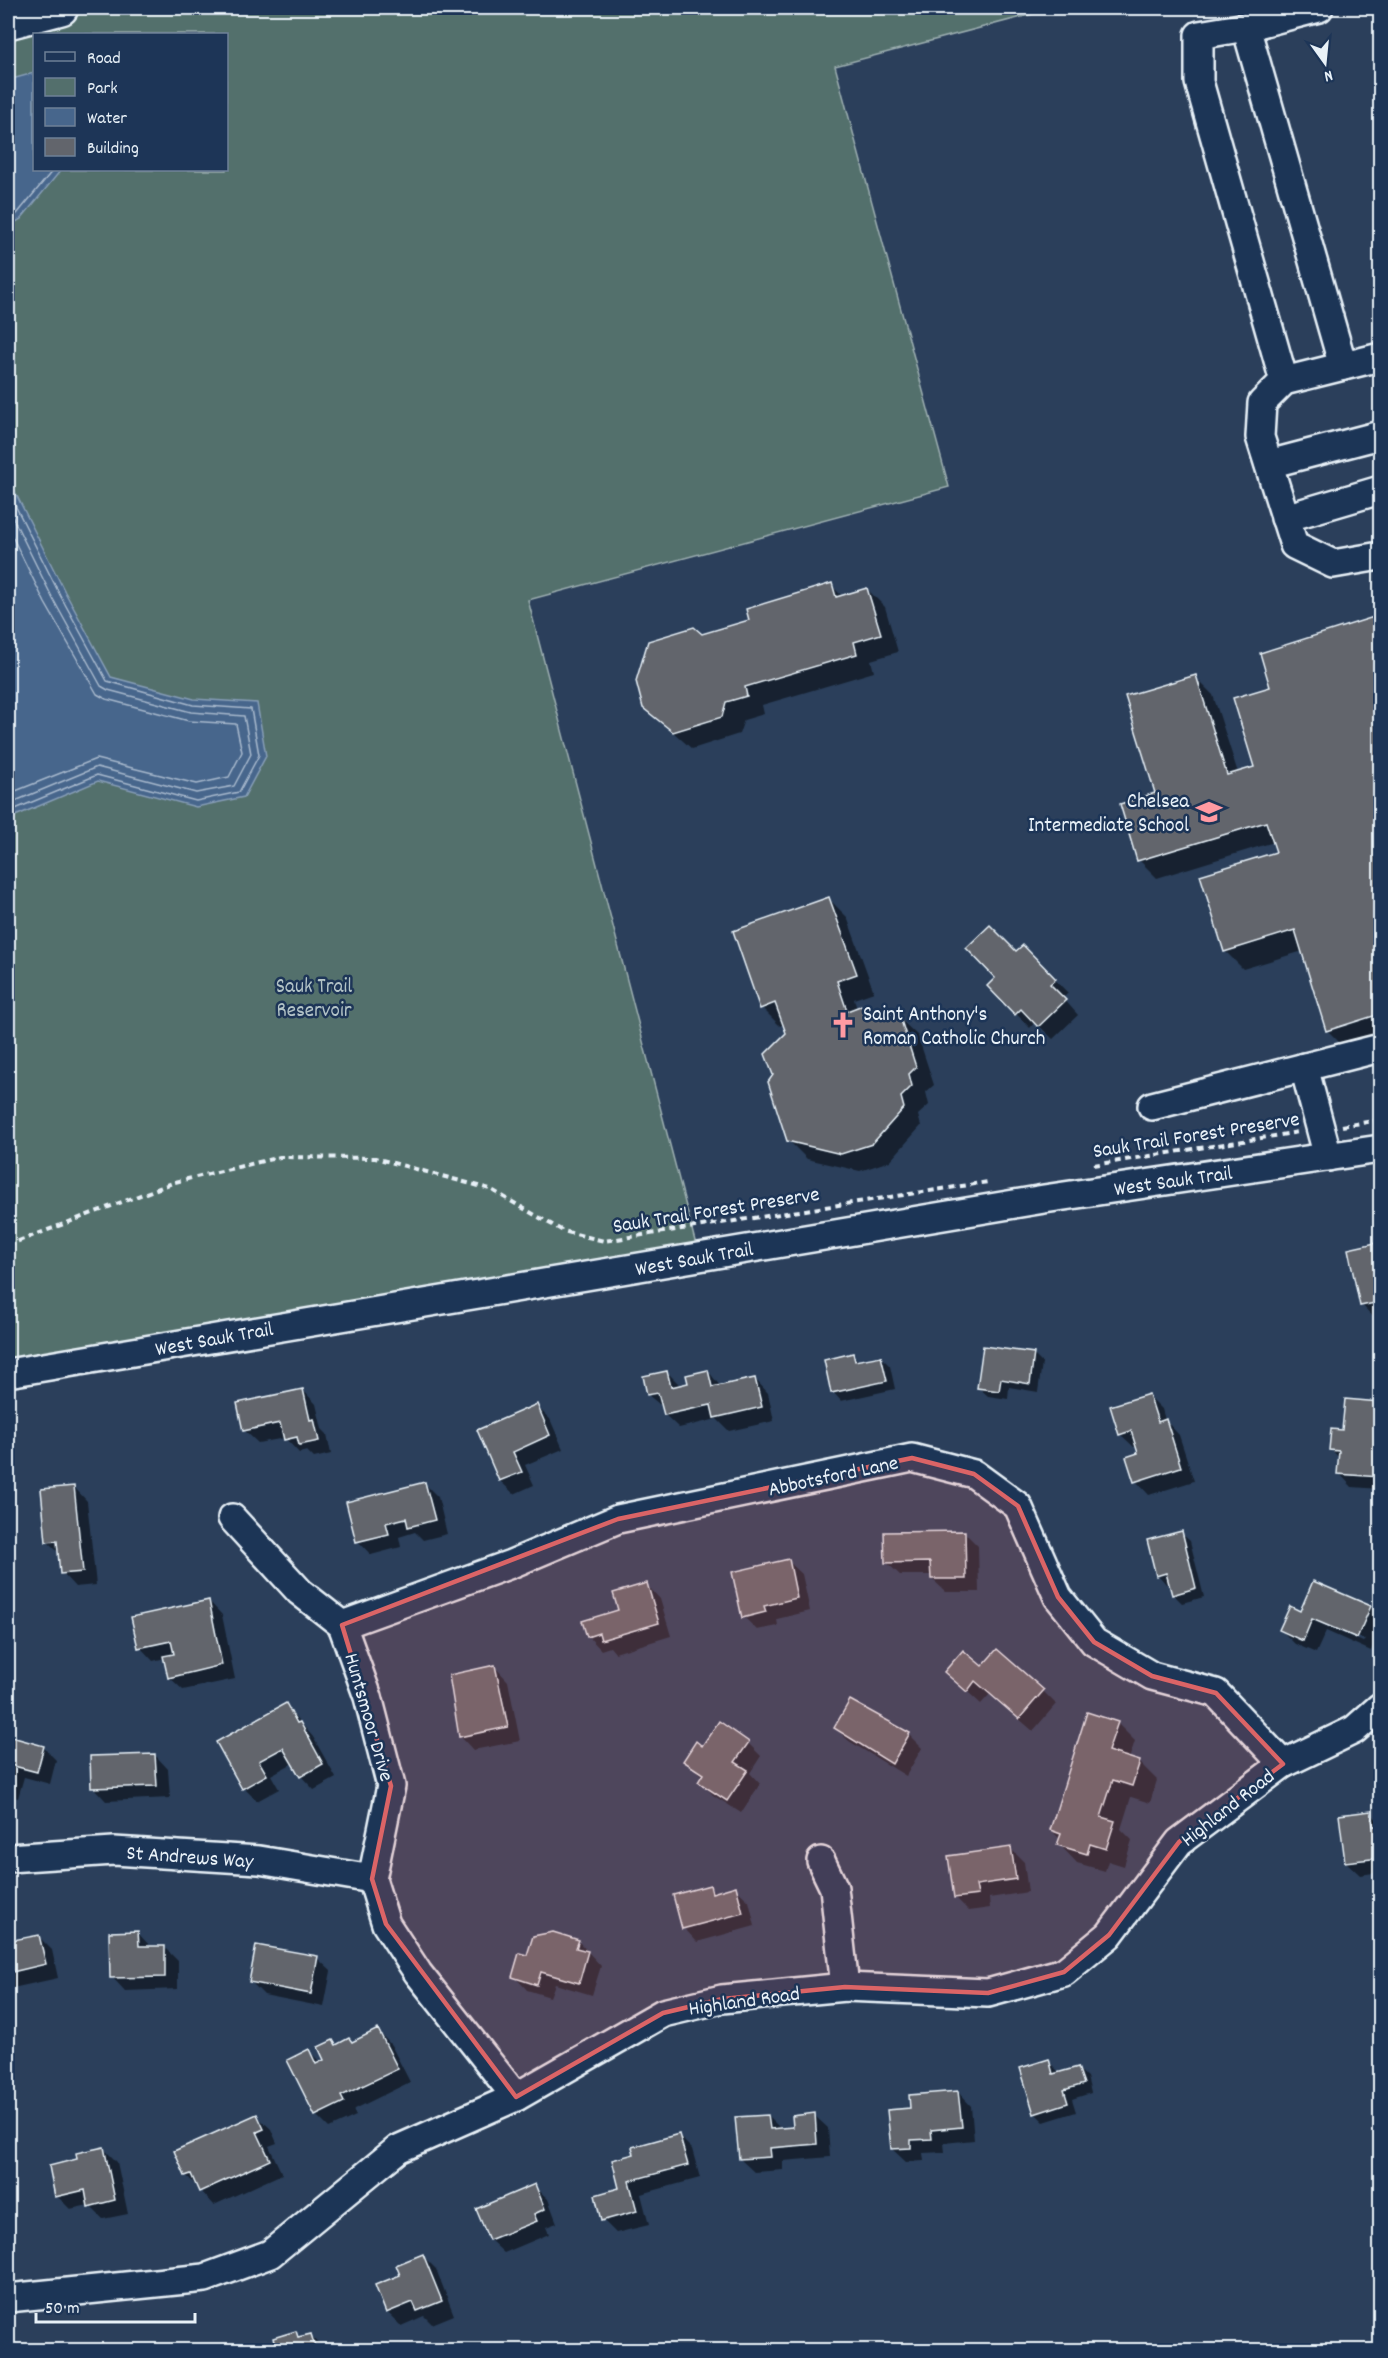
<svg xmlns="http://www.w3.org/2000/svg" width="1388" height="2358" viewBox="0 0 1388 2358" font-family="Dekko,sans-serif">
  <rect width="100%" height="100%" fill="#2b3f5b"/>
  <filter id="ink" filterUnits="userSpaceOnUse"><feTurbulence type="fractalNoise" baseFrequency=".0167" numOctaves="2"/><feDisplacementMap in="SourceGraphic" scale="12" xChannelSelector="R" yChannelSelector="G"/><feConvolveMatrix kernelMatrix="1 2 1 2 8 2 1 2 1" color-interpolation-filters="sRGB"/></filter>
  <g filter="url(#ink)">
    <path fill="#536f6c" stroke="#9eb0b2" stroke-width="1.5" fill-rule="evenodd" d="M8,8H1056L835,66L949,487L528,600L696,1245L8,1362ZM34,34H226V170H34Z"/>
    <g fill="#47668c" stroke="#879eb7" stroke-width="1.5">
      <polygon points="34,73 34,170 61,170 21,219 8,227 8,80"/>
      <polygon points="8,478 65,592 111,677 194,699 257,703 266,756 244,797 196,807 98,781 8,819"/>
    </g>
    <g fill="#0007" fill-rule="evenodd">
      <polygon points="831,585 842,596 867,589 885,607 898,652 871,660 874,672 762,705 764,714 744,720 739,734 692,749 645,707 702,635 751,621"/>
      <polygon points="1380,617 1380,1037 1345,1048 1327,1030 1303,951 1243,969 1225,951 1277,853 1274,842 1157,878 1139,860 1157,794 1195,677 1213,695 1238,773 1256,768 1272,688 1262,654"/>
      <polygon points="829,899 847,917 874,992 854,999 857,1009 899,1018 918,1036 934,1085 926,1092 929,1105 918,1115 921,1126 890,1161 860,1171 807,1159 788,1140 774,1076 787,1033 784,1024 780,1026 762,1008"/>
      <polygon points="1023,947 1068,993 1063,998 1078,1015 1053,1039 1035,1022 1030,1028 989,986"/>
      <polygon points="1380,1243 1380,1318 1375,1319 1362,1305 1350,1250"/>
      <polygon points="1033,1354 1042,1363 1038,1392 1009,1387 1008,1399 988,1396 979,1388"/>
      <polygon points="853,1355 860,1362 881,1357 890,1366 895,1389 841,1401 833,1392"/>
      <polygon points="708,1371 721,1387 755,1379 768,1393 774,1421 729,1431 717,1419 679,1428 665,1415 664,1408 648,1395 667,1372 681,1386 689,1384"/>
      <polygon points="303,1390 316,1404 322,1429 327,1434 331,1454 314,1458 307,1451 299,1453 285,1438 258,1443 244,1430"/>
      <polygon points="1149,1396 1162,1409 1165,1420 1179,1435 1194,1481 1149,1495 1136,1481 1140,1454 1137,1446 1134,1447 1120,1434"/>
      <polygon points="1346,1401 1380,1403 1380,1489 1352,1487 1339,1473 1340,1459 1331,1449 1344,1431"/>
      <polygon points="536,1406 550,1419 563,1449 525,1465 534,1485 514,1494 500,1481 479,1431"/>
      <polygon points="425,1484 438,1497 447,1534 423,1540 415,1532 399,1537 401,1547 371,1555 358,1541"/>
      <polygon points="74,1487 87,1501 96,1585 75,1587 62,1573 60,1554 48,1542"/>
      <polygon points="965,1533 978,1546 979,1592 946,1592 932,1579 932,1575 900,1575 886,1562"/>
      <polygon points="1181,1533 1190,1541 1204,1597 1182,1603 1173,1594 1170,1583 1166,1584 1158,1575"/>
      <polygon points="788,1561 802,1574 810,1611 777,1619 778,1626 757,1630 744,1617"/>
      <path d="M1314,1583L1371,1607L1380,1617V1629L1371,1651L1326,1631L1316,1653L1295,1644L1281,1630L1301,1613ZM1315,1618L1365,1640L1363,1642L1315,1621Z"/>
      <polygon points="647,1585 660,1599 671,1636 615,1653 610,1647 601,1650 588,1636 620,1611"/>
      <polygon points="209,1601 222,1615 235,1679 183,1690 169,1677 165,1658 153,1661 140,1647"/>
      <polygon points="495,1667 508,1681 520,1741 473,1750 460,1736"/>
      <polygon points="983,1669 1043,1691 1056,1704 1033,1731 990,1694 981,1704 946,1672"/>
      <polygon points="285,1705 313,1737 336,1778 314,1790 301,1776 293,1763 271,1775 279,1789 257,1801 244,1788"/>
      <polygon points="8,1721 11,1724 8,1736"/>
      <polygon points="1117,1723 1135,1741 1129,1759 1139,1762 1157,1780 1150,1803 1131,1797 1121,1829 1132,1840 1124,1866 1108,1861 1105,1871 1077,1863 1059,1844 1060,1839 1051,1830"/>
      <polygon points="835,1728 909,1735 922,1748 906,1776 849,1741"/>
      <polygon points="8,1738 43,1747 56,1760 50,1784 24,1777 18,1798 8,1796"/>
      <polygon points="748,1743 761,1756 750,1773 760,1784 741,1813 713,1795 700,1781 703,1777 685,1760 703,1748"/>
      <polygon points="155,1755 168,1769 170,1798 106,1801 93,1787"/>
      <polygon points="1371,1813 1380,1823 1380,1872 1360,1875 1346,1862"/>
      <polygon points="1010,1848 1024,1862 1028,1892 989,1898 990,1908 969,1911 955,1897"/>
      <polygon points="709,1887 716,1893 735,1888 749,1901 755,1926 697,1942 684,1928"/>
      <polygon points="137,1932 151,1947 164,1947 178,1961 178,1989 125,1991 112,1977"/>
      <polygon points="38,1936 52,1950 58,1978 8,1989 8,1943"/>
      <polygon points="578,1941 601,1966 592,1995 555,1984 550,1997 527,1990 514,1976 528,1957"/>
      <polygon points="317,1958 331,1971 324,2007 264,1995 251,1982"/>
      <polygon points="378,2031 391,2045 410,2082 353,2110 356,2116 329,2128 316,2115 309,2051 321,2063 326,2061 333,2041 337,2046 353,2043"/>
      <polygon points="1048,2061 1057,2070 1059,2074 1078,2069 1087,2077 1091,2093 1072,2099 1076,2112 1044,2122 1035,2113"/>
      <polygon points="958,2092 971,2106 974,2140 944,2143 945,2152 923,2153 924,2161 906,2162 892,2149 912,2109"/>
      <polygon points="814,2115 828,2128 830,2157 783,2161 783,2170 754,2172 740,2159 768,2116 781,2129 794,2128"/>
      <polygon points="257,2116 271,2129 277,2143 269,2146 282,2174 214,2205 186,2175"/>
      <polygon points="679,2136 692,2149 700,2178 641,2194 649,2225 616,2233 603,2220 621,2189 636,2156"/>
      <polygon points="103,2148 117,2162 128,2214 103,2219 89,2205 70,2209 57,2196 79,2160"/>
      <polygon points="534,2186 548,2199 557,2223 546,2227 549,2234 504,2253 490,2240 478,2209"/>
      <polygon points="423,2256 436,2269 454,2315 432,2324 424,2316 401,2326 387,2312 402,2276"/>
      <polygon points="296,2333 301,2338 311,2336 320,2344 321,2350 278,2350 275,2339"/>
    </g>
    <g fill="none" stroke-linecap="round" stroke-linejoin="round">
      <g stroke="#a8b9cd" stroke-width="1.5">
        <polyline points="8,220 17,214 53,170"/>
        <polyline points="8,491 60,595 107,681 193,705 251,709 259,755 239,792 196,801 97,775 8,812"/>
        <polyline points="8,508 53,599 101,686 108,690 191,712 244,716 251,754 234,786 196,793 97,767 8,804"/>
        <polyline points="8,528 45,603 97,694 106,699 189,721 236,724 242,752 229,777 197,784 96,759 8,794"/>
      </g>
    </g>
    <g fill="#62656c" stroke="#e8f1f8" stroke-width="1.5">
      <polygon points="832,583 836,597 867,588 881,634 854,642 857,654 745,687 747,696 726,702 722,717 673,732 643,708 636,681 648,641 694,627 702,634 749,620 746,609"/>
      <polygon points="1380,615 1380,1014 1326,1031 1295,930 1224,952 1200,875 1276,852 1266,822 1137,861 1120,804 1155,793 1125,696 1196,675 1227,775 1254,767 1233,698 1270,687 1260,653"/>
      <polygon points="829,897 857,974 837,981 847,1011 860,1006 900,1017 916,1067 909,1074 912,1086 901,1097 904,1108 872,1144 841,1154 787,1141 768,1082 773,1075 765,1054 786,1033 775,1003 760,1009 733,931"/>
      <polygon points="990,925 1016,951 1023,945 1056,979 1050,984 1066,1000 1038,1027 1021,1009 1015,1015 987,986 995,978 966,948"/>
      <polygon points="1380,1242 1380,1302 1360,1306 1348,1249"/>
      <polygon points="983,1346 1034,1353 1030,1384 1001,1379 999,1391 977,1388"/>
      <polygon points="853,1353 855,1361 881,1356 887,1381 831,1393 824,1360"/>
      <polygon points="708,1370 712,1387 755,1378 762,1407 714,1418 711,1405 664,1415 658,1393 647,1395 643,1376 667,1371 671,1387 688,1383 686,1375"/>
      <polygon points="303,1389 310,1420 314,1419 319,1441 299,1445 297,1437 284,1440 280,1423 243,1431 237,1403"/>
      <polygon points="1149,1394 1158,1422 1166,1419 1181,1467 1134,1482 1126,1457 1138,1453 1131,1431 1119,1435 1110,1406"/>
      <polygon points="1345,1399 1380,1402 1380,1477 1337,1474 1339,1451 1329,1450 1331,1429 1342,1430"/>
      <polygon points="537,1404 550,1435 513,1452 522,1472 499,1481 477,1430"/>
      <polygon points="425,1482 435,1520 408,1527 406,1518 386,1523 389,1534 356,1542 346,1502"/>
      <polygon points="74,1486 83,1572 60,1574 57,1541 46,1542 41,1489"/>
      <polygon points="965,1531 966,1579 931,1579 930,1562 885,1563 884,1532"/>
      <polygon points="1182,1531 1196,1588 1172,1595 1166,1573 1156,1576 1147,1540"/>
      <polygon points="789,1559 797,1598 764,1606 766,1612 742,1618 732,1572"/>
      <polygon points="1313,1581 1371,1606 1357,1638 1312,1619 1303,1641 1279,1630 1290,1606 1300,1611"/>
      <polygon points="647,1583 659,1623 601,1640 599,1633 587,1637 582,1621 618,1610 613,1593"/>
      <polygon points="209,1600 222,1665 168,1678 163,1656 174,1654 171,1641 138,1648 131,1617"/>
      <polygon points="997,1649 1044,1690 1019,1719 975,1681 967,1692 944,1672 963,1650 982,1666"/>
      <polygon points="495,1665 508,1727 459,1737 449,1675"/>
      <polygon points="850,1700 910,1733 892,1764 834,1728"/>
      <polygon points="286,1703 297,1723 300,1722 323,1764 300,1777 283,1748 259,1761 267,1775 242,1789 216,1742"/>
      <polygon points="1087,1712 1118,1722 1108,1751 1140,1761 1132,1786 1113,1780 1101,1817 1115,1821 1106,1849 1090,1844 1087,1854 1057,1845 1061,1834 1050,1830"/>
      <polygon points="719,1721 749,1742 735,1762 748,1770 727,1801 698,1782 703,1774 683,1761 696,1741 702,1746"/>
      <polygon points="8,1736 44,1746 37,1772 10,1765 8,1775"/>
      <polygon points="155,1754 157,1786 91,1788 90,1756"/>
      <polygon points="1371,1811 1373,1826 1380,1826 1380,1858 1345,1862 1339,1815"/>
      <polygon points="1011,1847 1016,1879 976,1885 978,1895 954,1898 948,1856"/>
      <polygon points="710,1885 712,1893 736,1886 743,1913 682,1929 673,1895"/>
      <polygon points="138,1931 139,1946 165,1946 165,1977 110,1978 109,1932"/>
      <polygon points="553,1932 579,1940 576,1948 588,1951 579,1983 541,1972 537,1985 512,1977 519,1953 527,1955 533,1936"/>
      <polygon points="39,1935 46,1964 8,1973 8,1941"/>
      <polygon points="256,1945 318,1956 311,1994 249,1982"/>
      <polygon points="378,2029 398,2069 341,2096 344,2102 315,2116 287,2060 309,2049 316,2064 324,2060 318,2047 333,2040 336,2045 349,2038 352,2042"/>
      <polygon points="1049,2059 1053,2074 1078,2067 1084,2084 1064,2090 1068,2103 1034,2114 1020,2068"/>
      <polygon points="958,2091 962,2127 931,2130 932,2139 911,2140 911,2148 891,2149 887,2110 910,2108 909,2095"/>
      <polygon points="815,2113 817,2144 770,2148 771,2157 739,2159 735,2117 768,2115 770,2129 793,2127 792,2116"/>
      <polygon points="257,2114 264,2129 257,2132 270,2160 199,2192 191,2174 185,2176 174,2151"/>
      <polygon points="679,2134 688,2165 629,2181 637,2211 601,2221 595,2195 619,2188 612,2160 634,2154 632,2147"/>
      <polygon points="104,2147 115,2200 88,2207 85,2190 55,2197 49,2166 77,2159 76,2153"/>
      <polygon points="535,2184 545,2209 534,2214 537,2221 489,2240 476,2209"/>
      <polygon points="423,2254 442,2301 417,2311 413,2302 386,2313 375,2285 400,2275 396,2265"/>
      <polygon points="296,2331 298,2337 311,2334 316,2350 276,2350 273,2338"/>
    </g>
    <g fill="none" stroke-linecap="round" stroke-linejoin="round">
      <g stroke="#e8f1f8" stroke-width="32">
        <g id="minor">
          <polyline points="1246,27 1343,366"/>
          <polyline points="1380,357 1284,381 1262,403 1260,437 1294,545 1333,564 1380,556"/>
          <polyline points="1284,381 1199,82 1199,35 1246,27 1319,8"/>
          <polyline points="1269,464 1380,435"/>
          <polyline points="1285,518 1380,490"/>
          <polyline points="1304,1067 1328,1157"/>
          <polyline points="1152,1106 1380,1048"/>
          <polyline points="8,1373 1044,1199 1380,1149"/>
          <polyline points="232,1518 300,1592 342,1625 368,1697 391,1786 372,1879 386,1924 418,1973 516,2097"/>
          <polyline points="342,1625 511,1564 618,1519 912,1458 974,1474 1018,1506 1058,1597 1094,1642 1152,1676 1216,1693 1283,1764"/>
          <polyline points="8,1858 114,1851 259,1860 372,1879"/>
          <polyline points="821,1861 834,1888 845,1987"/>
          <polyline points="8,2298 205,2278 270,2254 398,2149 516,2097 663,2013 722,1999 845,1987 988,1993 1064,1972 1109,1935 1179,1842 1283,1764 1354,1730 1380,1707"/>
        </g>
      </g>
      <g stroke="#e8f1f8" stroke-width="38">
        <polyline id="major" points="8,22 61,8"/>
      </g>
      <g stroke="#e8f1f8" stroke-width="4" stroke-dasharray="6 4.5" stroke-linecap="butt">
        <polyline points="1342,1126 1380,1120"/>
        <polyline points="1094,1165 1299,1132"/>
        <polyline points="8,1245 175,1182 280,1157 375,1158 490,1189 563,1231 604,1241 988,1182"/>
      </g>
      <use href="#minor" stroke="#1d3557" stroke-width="27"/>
      <use href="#major" stroke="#1d3557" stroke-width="33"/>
      <polyline stroke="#e8f1f8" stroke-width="4.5" stroke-dasharray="9 4.5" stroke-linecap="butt" points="1371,2350 1380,2348"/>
    </g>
  </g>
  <path fill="#db6466" fill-opacity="0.2" stroke="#db6466" stroke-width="4.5" stroke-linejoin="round" d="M912,1458L974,1474L1018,1506L1058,1597L1094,1642L1152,1676L1216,1693L1283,1764L1179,1842L1109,1935L1064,1972L988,1993L845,1987L722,1999L663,2013L516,2097L386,1924L372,1879L391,1786L342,1625L618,1519Z"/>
  <defs>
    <g id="school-bare" transform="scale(2.07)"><path d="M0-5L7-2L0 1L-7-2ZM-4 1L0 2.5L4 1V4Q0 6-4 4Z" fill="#ff9aa2" stroke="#1d3557" stroke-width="2.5" paint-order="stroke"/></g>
    <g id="church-bare" transform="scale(2.07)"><path d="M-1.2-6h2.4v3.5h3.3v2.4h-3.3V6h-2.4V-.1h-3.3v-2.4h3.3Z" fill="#ff9aa2" stroke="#1d3557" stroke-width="2.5" paint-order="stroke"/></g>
  </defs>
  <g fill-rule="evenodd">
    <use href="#school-bare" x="1209" y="812"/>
    <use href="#church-bare" x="843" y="1025"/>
  </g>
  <g text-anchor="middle" stroke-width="5" stroke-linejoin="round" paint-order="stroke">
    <g font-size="21" fill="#e8f1f8" stroke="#1d3557" text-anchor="end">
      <text x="1189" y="807">Chelsea<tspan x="1189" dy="24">Intermediate School</tspan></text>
      <text x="863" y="1020" text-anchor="start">Saint Anthony's<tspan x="863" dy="24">Roman Catholic Church</tspan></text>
    </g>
    <g font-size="21" fill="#b4c4c7" stroke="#1d3557">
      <text x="314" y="992">Sauk Trail<tspan x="314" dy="24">Reservoir</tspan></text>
    </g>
    <g font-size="21" fill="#e8f1f8" stroke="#1d3557">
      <text transform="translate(1196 1134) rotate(-9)" y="7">Sauk Trail Forest Preserve</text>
      <text transform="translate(1173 1180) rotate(-8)" y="7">West Sauk Trail</text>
      <text transform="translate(716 1209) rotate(-9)" y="7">Sauk Trail Forest Preserve</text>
      <text transform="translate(694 1258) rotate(-10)" y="7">West Sauk Trail</text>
      <text transform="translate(214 1338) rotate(-10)" y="7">West Sauk Trail</text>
      <text transform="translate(833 1475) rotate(-12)" y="7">Abbotsford Lane</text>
      <text transform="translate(370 1717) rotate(74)" y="7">Huntsmoor Drive</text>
      <text transform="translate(1227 1807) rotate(-38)" y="7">Highland Road</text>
      <text transform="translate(190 1856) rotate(4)" y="7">St Andrews Way</text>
      <text transform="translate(744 2000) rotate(-8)" y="7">Highland Road</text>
    </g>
  </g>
  <rect width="1388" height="2358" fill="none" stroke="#1d3557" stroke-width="30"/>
  <rect x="15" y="15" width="1358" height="2328" fill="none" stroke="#e8f1f8" stroke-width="2" filter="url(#ink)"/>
  <rect x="33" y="33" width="195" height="138" fill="#1d3557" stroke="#6e8097" stroke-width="1.5"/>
  <rect x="45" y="52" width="30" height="9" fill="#1d3557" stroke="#6e8097" stroke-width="1.5"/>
  <text x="87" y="63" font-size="18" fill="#e8f1f8">Road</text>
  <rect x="45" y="78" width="30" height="18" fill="#536f6c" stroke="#6e8097" stroke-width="1.5"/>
  <text x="87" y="93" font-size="18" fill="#e8f1f8">Park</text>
  <rect x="45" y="108" width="30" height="18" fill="#47668c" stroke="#6e8097" stroke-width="1.5"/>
  <text x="87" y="123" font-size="18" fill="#e8f1f8">Water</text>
  <rect x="45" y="138" width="30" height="18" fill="#62656c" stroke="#6e8097" stroke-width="1.5"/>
  <text x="87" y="153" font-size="18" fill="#e8f1f8">Building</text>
  <g transform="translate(1325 63) rotate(165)" stroke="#1d3557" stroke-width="4.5" paint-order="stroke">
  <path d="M0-4.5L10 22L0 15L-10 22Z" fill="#e8f1f8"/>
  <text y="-9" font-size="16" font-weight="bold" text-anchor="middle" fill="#e8f1f8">N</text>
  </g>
  <path d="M36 2313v9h159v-9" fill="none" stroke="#e8f1f8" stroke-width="3"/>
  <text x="45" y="2313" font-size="18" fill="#e8f1f8" stroke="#1d3557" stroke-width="4.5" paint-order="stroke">50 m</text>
</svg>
